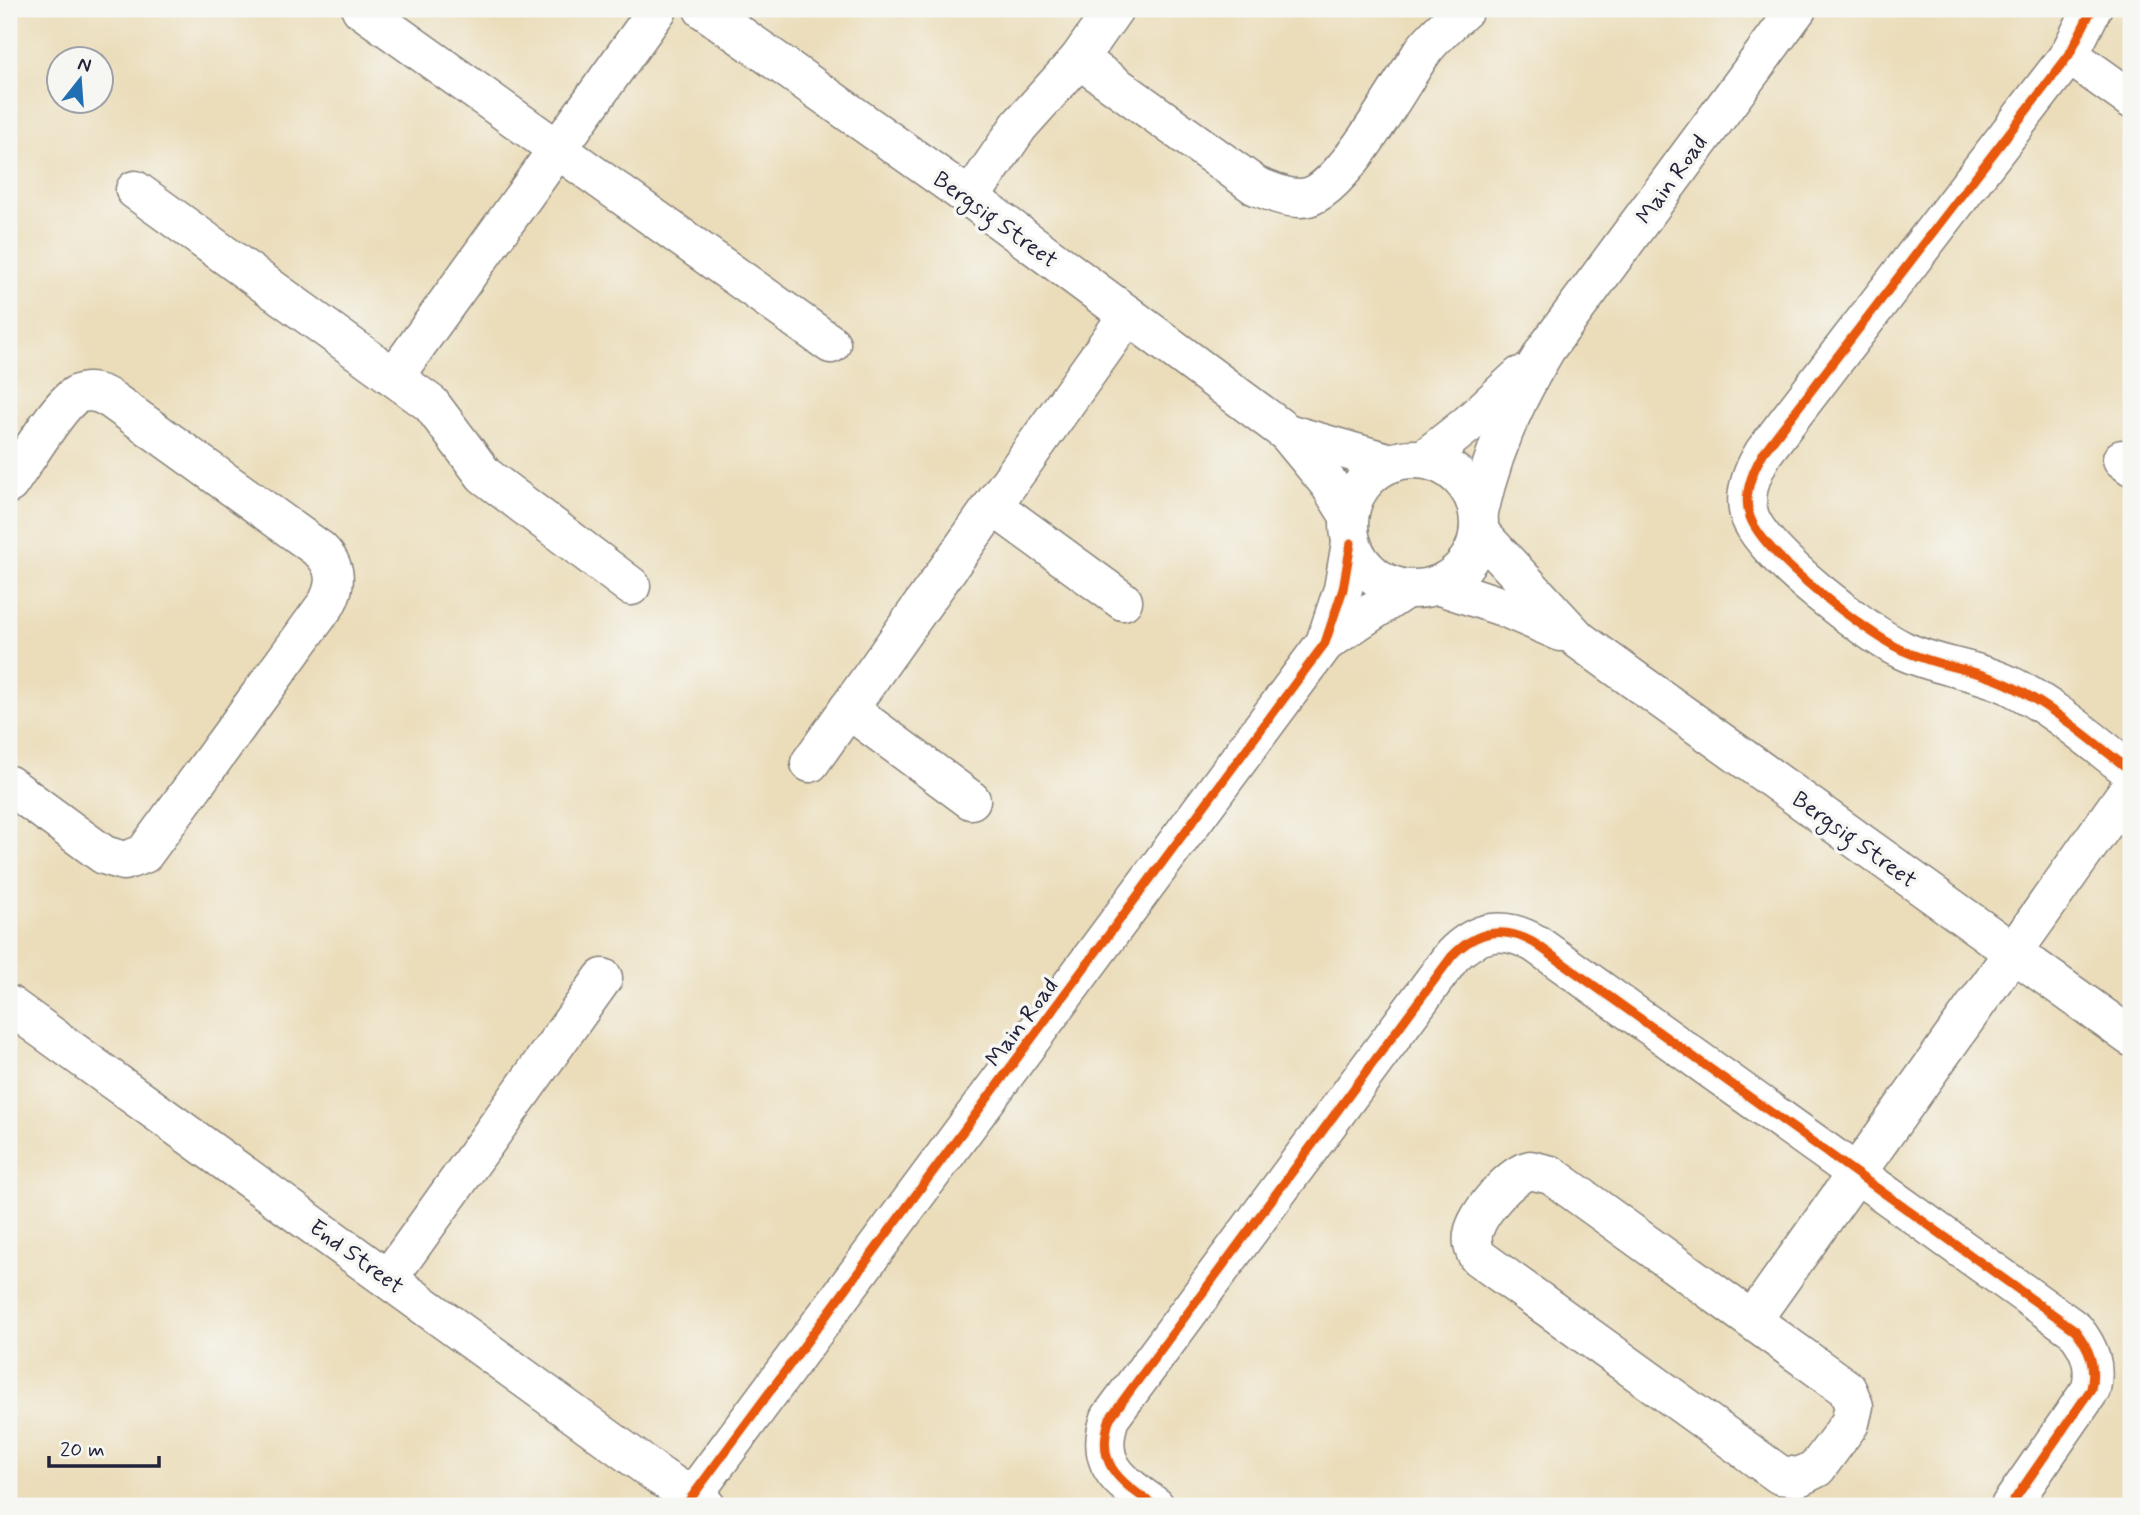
<svg xmlns="http://www.w3.org/2000/svg" width="2140" height="1515" viewBox="0 0 2140 1515" font-family="Mynerve,sans-serif">
  <rect width="100%" height="100%" fill="#f6f6f2"/>
  <filter id="ink" filterUnits="userSpaceOnUse"><feTurbulence type="fractalNoise" baseFrequency=".0143" numOctaves="2"/><feDisplacementMap in="SourceGraphic" scale="14" xChannelSelector="R" yChannelSelector="G"/><feConvolveMatrix kernelMatrix="1 2 1 2 8 2 1 2 1" color-interpolation-filters="sRGB"/></filter>
  <filter id="wash" filterUnits="userSpaceOnUse"><feTurbulence type="fractalNoise" baseFrequency=".00686" numOctaves="4" result="noise"/><feDisplacementMap in="SourceGraphic" scale="28" xChannelSelector="R" yChannelSelector="G"/><feGaussianBlur stdDeviation="1.57" result="paint"/><feColorMatrix in="noise" values="0 0 0 0 0 0 0 0 0 0 0 0 0 0 0 0 0 1.4 0 .05"/><feComposite in="paint" operator="in"/></filter>
  <g filter="url(#wash)">
    <rect width="100%" height="100%" fill="#ebddba"/>
  </g>
  <g filter="url(#ink)">
    <g fill="none" stroke-linecap="round" stroke-linejoin="round">
      <g stroke="#86807a" stroke-width="41">
        <g id="minor">
          <polyline points="361,9 831,344"/>
          <polyline points="703,9 970,198 1287,433 1329,484 1349,516"/>
          <path d="M2092,9L2069,55L1764,452C1753,470 1742,495 1750,517C1764,555 1865,632 1902,650C1937,667 1978,669 2013,687C2056,709 2093,742 2131,771"/>
          <polyline points="2069,55 2131,99"/>
          <path d="M1079,59L1256,186C1272,192 1291,201 1308,197C1344,188 1400,84 1423,51C1435,35 1451,22 1465,9"/>
          <polyline points="135,190 431,404 484,475 631,586"/>
          <polyline points="970,198 1019,126 1079,59 1114,9"/>
          <polyline points="394,377 658,9"/>
          <polyline points="1287,433 1391,463"/>
          <circle cx="1414" cy="524" r="65"/>
          <polyline points="1424,459 1467,425 1520,376"/>
          <polyline points="2122,459 2131,466"/>
          <path d="M9,484C23,465 58,405 76,395C89,389 102,393 113,401L320,550C337,567 337,584 327,603L144,854L124,861L104,855L9,785"/>
          <polyline points="993,506 1123,601"/>
          <path d="M1479,512C1492,453 1514,401 1546,349L1797,9"/>
          <polyline points="1479,532 1579,640 2131,1037"/>
          <polyline points="1437,585 1503,607 1561,632"/>
          <polyline points="1325,643 1406,589"/>
          <polyline points="848,709 971,800"/>
          <polyline points="810,763 1128,315"/>
          <polyline points="9,1005 661,1477 706,1506"/>
          <path d="M1530,1170L1551,1175L1847,1389L1854,1406L1850,1423L1817,1468L1799,1477L1780,1475L1478,1257C1473,1249 1471,1240 1474,1230C1480,1211 1511,1174 1530,1170Z"/>
          <polyline points="388,1279 603,978"/>
          <polyline points="1753,1319 2131,786"/>
          <polyline points="685,1506 1325,643 1343,589 1351,543"/>
          <path d="M1155,1506C1120,1481 1094,1465 1110,1418L1452,956C1477,930 1504,925 1536,944L2075,1330C2090,1349 2096,1365 2091,1389L2010,1506"/>
        </g>
      </g>
      <use href="#minor" stroke="#fff" stroke-width="38"/>
      <g stroke="#f6f6f2" stroke-width="13">
        <g id="cycleway">
          <path d="M2092,9L2069,55L1764,452C1753,470 1742,495 1750,517C1764,555 1865,632 1902,650C1937,667 1978,669 2013,687C2056,709 2093,742 2131,771"/>
          <polyline points="685,1506 1325,643 1343,589 1351,543"/>
          <path d="M1155,1506C1120,1481 1094,1465 1110,1418L1452,956C1477,930 1504,925 1536,944L2075,1330C2090,1349 2096,1365 2091,1389L2010,1506"/>
        </g>
      </g>
      <use href="#cycleway" stroke="#e8590c" stroke-width="9"/>
    </g>
  </g>
  <g text-anchor="middle" stroke-width="7" stroke-linejoin="round" paint-order="stroke">
    <g font-size="23" fill="#22223b" stroke="#f6f6f2">
      <text transform="translate(1671 179) rotate(-54)" y="8">Main Road</text>
      <text transform="translate(996 219) rotate(36)" y="8">Bergsig Street</text>
      <text transform="translate(1855 839) rotate(36)" y="8">Bergsig Street</text>
      <text transform="translate(1021 1022) rotate(-53)" y="8">Main Road</text>
      <text transform="translate(357 1256) rotate(36)" y="8">End Street</text>
    </g>
  </g>
  <rect width="2140" height="1515" fill="none" stroke="#f6f6f2" stroke-width="35"/>
  <g transform="translate(80 80) rotate(17)"><circle r="33" fill="#f6f6f2" stroke="#a1a1a9" stroke-width="2"/>
  <path d="M0-5L12 26L0 18L-12 26Z" fill="#1f6fb2"/>
  <text y="-10" font-size="19" font-weight="bold" text-anchor="middle" fill="#22223b">N</text>
  </g>
  <path d="M49 1456v10h110v-10" fill="none" stroke="#22223b" stroke-width="3.5"/>
  <text x="60" y="1456" font-size="21" fill="#22223b" stroke="#f6f6f2" stroke-width="5" paint-order="stroke">20 m</text>
</svg>
